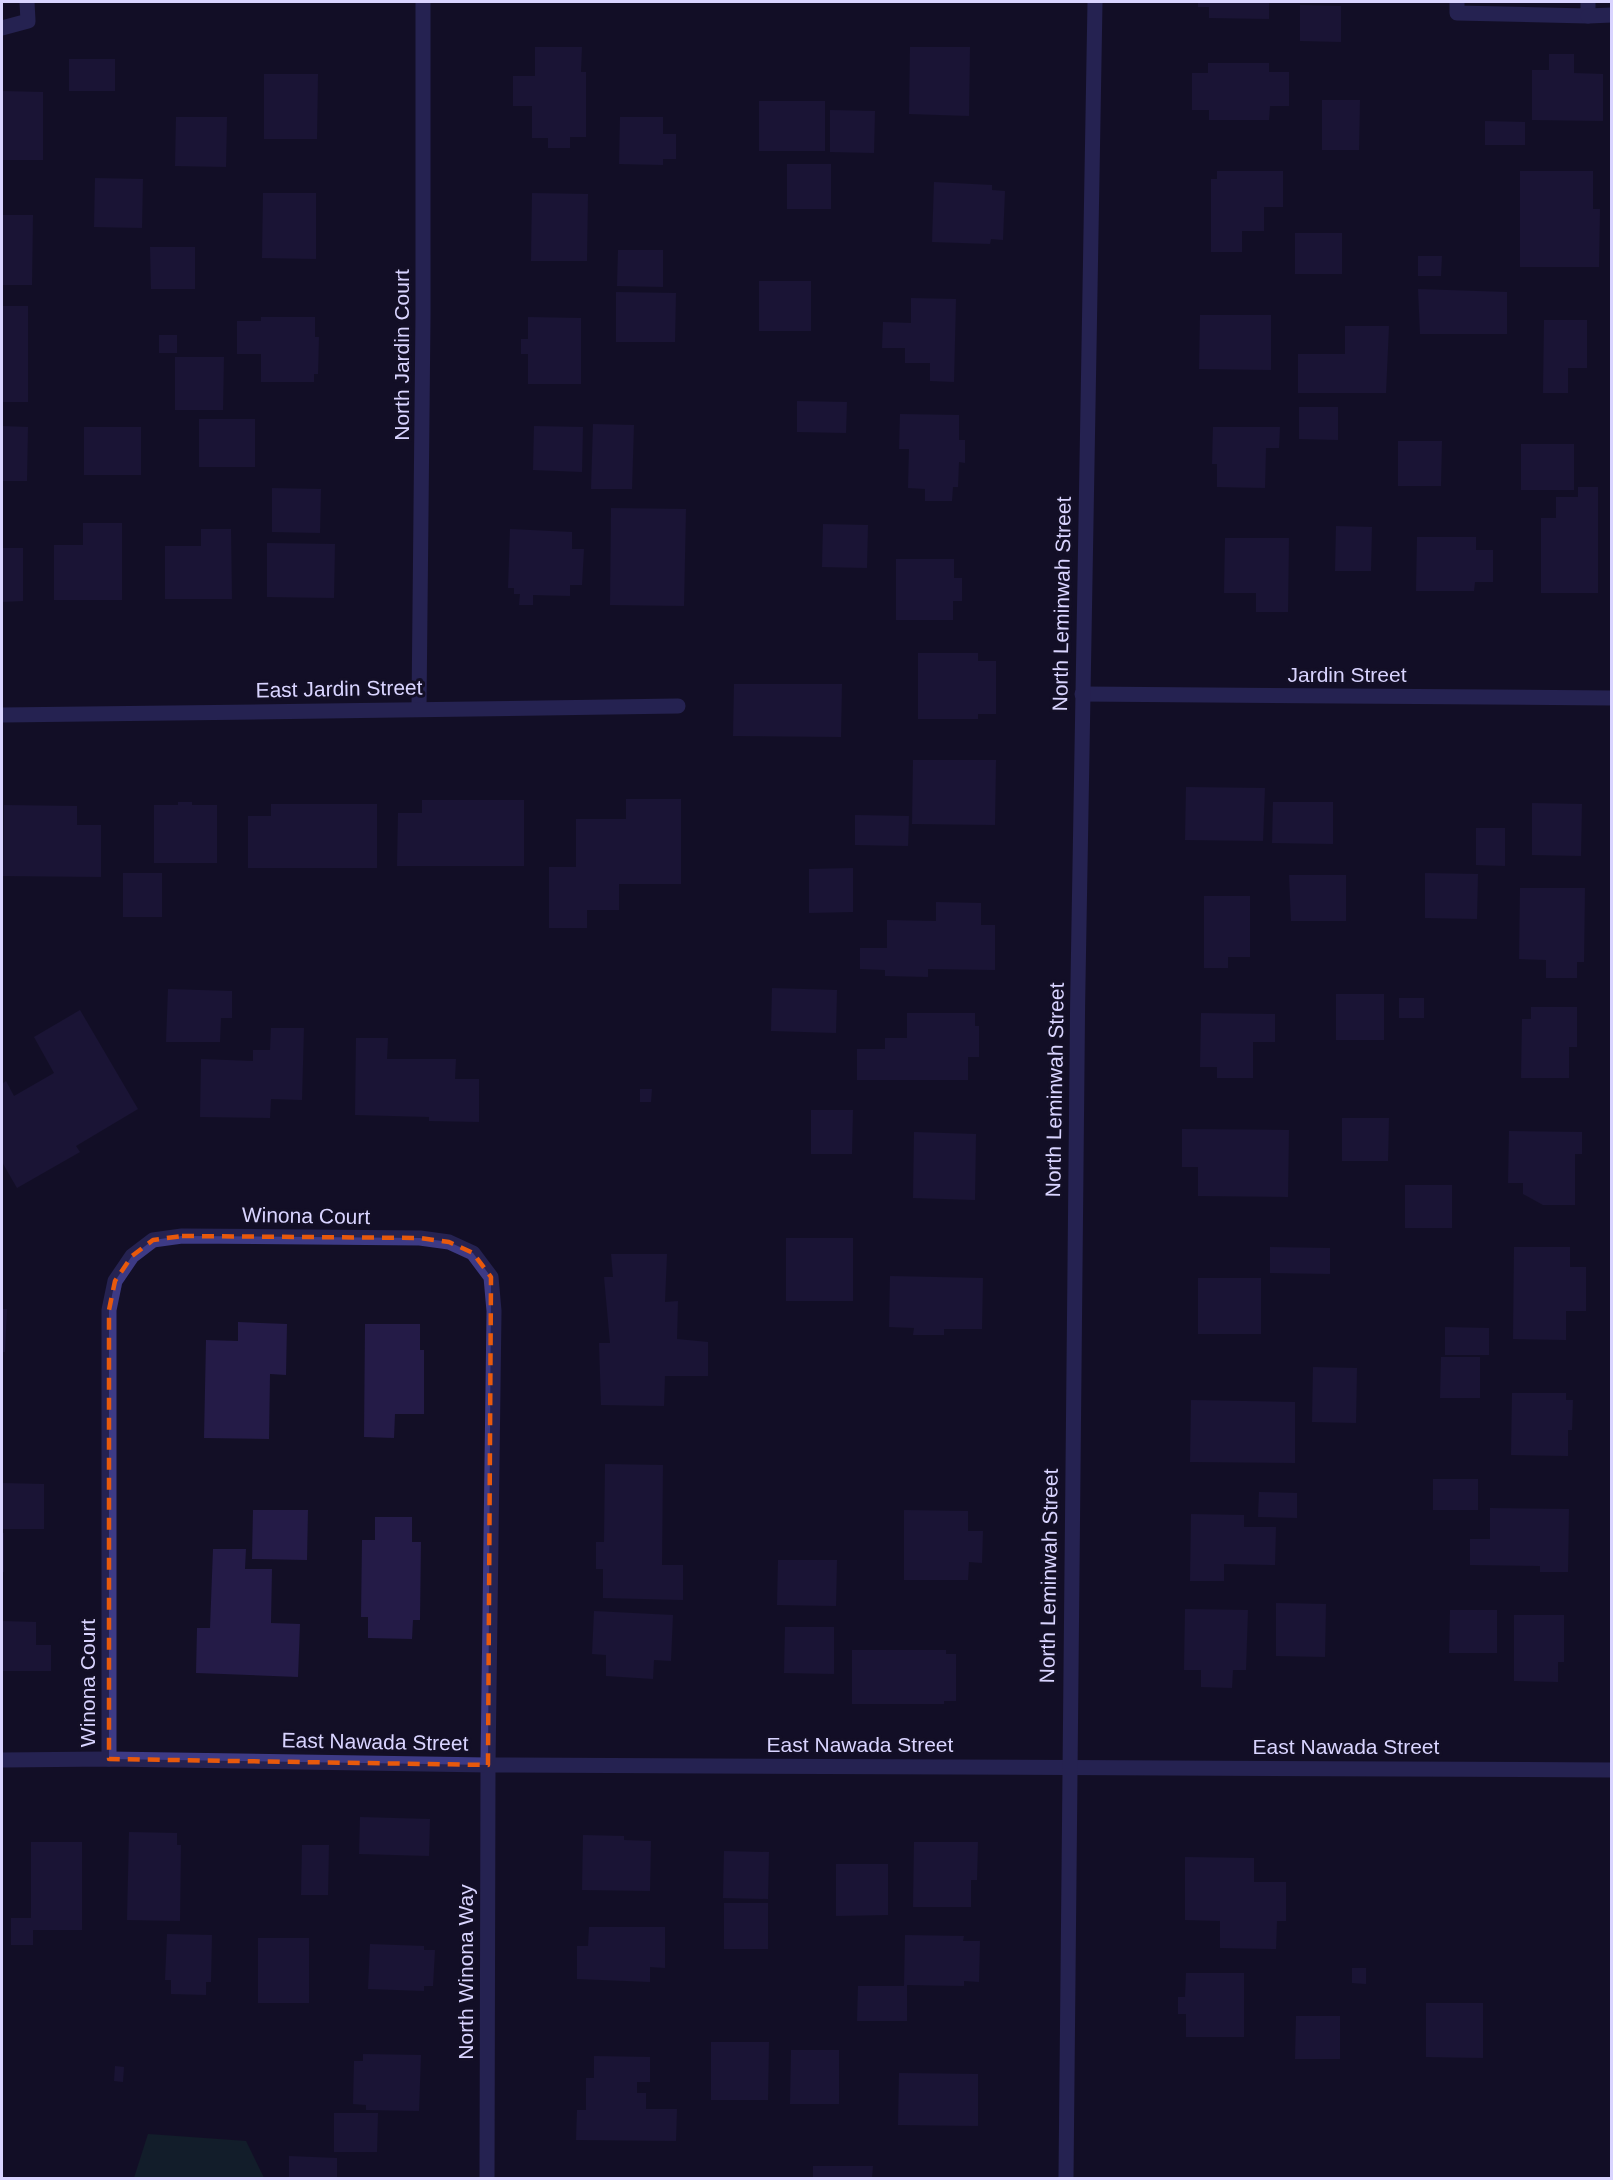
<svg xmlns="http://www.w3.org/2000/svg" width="1613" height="2180" viewBox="0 0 1613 2180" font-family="Arial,sans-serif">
  <rect width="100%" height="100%" fill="#130f26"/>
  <polygon fill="#12302f" points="148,2134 246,2141 264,2178 134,2178"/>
  <g fill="#241b47">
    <polygon points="1198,2 1269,2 1269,19 1209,18 1209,7 1198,7"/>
    <polygon points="1300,5 1341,6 1341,42 1300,41"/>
    <polygon points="535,47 582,47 581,72 586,72 586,137 570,137 570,148 548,148 548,138 532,138 532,106 513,106 513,76 535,76"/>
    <polygon points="910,47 970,47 969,116 909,114"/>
    <polygon points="1549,54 1574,54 1574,73 1603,74 1603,121 1532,120 1532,70 1549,70"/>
    <rect x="69" y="59" width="46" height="32"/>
    <polygon points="1208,63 1269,63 1269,72 1289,72 1289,106 1270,106 1269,120 1209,120 1209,110 1192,110 1192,73 1208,73"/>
    <polygon points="264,74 318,74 317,139 264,139"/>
    <polygon points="2,91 43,92 43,160 2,160"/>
    <polygon points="1322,100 1360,100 1359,150 1322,150"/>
    <rect x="759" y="101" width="66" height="50"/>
    <polygon points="830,110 875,111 874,153 830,152"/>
    <polygon points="176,117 227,117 226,167 175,166"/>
    <polygon points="620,117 663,117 663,134 676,134 676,159 663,159 663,165 619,164"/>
    <polygon points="1485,121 1525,122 1525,145 1485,145"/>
    <rect x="787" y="164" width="44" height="45"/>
    <polygon points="1217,171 1283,171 1283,207 1264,207 1264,231 1242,231 1242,252 1211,252 1211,179 1217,179"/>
    <polygon points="1520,171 1593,171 1593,209 1600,209 1599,267 1520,267"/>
    <polygon points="95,178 143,179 142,228 94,227"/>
    <polygon points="934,182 992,185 992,190 1005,191 1003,240 991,239 990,244 932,242"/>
    <polygon points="263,193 316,193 316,259 262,258"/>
    <polygon points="532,193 588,194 587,261 531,261"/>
    <polygon points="2,215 33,215 32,285 2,285"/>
    <rect x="1295" y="233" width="47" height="41"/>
    <polygon points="150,247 195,247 195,289 151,289"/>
    <polygon points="618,250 663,250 663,287 617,286"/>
    <polygon points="1418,256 1442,256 1441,276 1418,276"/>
    <rect x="759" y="281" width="52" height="50"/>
    <polygon points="1418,289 1507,292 1507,334 1420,334"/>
    <polygon points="616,292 676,293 675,342 616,342"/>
    <polygon points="911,298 956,299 954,382 930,381 930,363 905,363 905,348 882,348 883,322 911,323"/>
    <rect x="2" y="306" width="26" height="96"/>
    <polygon points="1200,315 1271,315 1271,370 1199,369"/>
    <polygon points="261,317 315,317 315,337 319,337 318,374 314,374 314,382 261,382 261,354 237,354 237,321 261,321"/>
    <polygon points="528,317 581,318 581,384 528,384 528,354 521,354 521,339 528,339"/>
    <polygon points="1544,320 1587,320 1587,368 1568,368 1568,393 1543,393"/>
    <polygon points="1345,326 1389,326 1386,393 1298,393 1298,354 1345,354"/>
    <rect x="159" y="335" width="18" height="18"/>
    <polygon points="175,357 224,357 223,410 175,410"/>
    <polygon points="797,401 847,402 846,433 797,432"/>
    <polygon points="1299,407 1338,407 1338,440 1299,439"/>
    <polygon points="900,414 959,415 959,440 965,440 965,463 959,462 958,487 953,487 952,501 925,501 925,489 908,488 909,449 899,449"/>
    <rect x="199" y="419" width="56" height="48"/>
    <polygon points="593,424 634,425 632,489 591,489"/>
    <polygon points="2,426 28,427 27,481 2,481"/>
    <polygon points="534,426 583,427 582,472 533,470"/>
    <rect x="84" y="427" width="57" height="48"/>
    <polygon points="1213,427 1280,427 1279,448 1266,448 1265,488 1217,487 1217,464 1212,464"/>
    <polygon points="1398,441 1442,441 1441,486 1398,486"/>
    <rect x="1521" y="444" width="53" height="46"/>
    <polygon points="1578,487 1598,487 1598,593 1541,593 1541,518 1556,518 1556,497 1578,497"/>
    <polygon points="272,488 321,489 320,533 272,532"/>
    <polygon points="611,508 686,509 684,606 610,605"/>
    <polygon points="83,523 122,523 122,600 54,600 54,545 83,545"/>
    <polygon points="823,524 868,525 867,568 822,567"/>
    <polygon points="1336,526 1372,527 1371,571 1335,571"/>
    <polygon points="201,529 231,529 232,599 165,599 165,546 201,546"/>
    <polygon points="510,529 572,532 572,549 584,549 582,585 570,585 570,596 533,595 533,605 519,605 520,594 514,594 514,588 508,588"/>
    <polygon points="1417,537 1476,537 1476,550 1493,550 1493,582 1475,582 1474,591 1416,591"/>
    <polygon points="1225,538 1289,538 1288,612 1256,612 1256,593 1224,593"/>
    <polygon points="267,543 335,544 334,598 267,597"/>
    <polygon points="2,548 23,548 23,601 2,602"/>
    <polygon points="896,559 954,559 954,578 962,578 962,601 953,601 953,620 896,620"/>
    <polygon points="918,653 978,653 978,661 996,661 996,714 978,714 978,719 918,719"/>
    <polygon points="734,684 842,684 841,737 733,736"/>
    <polygon points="913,760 996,760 995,825 912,824"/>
    <polygon points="1186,787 1265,788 1263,841 1185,840"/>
    <polygon points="626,799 681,799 681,884 619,884 619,910 587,910 587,928 549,928 549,867 576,867 576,819 626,819"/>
    <polygon points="422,800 524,800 524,866 397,866 398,813 422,813"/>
    <polygon points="178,802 192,802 192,805 217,805 217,863 154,863 154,805 178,805"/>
    <polygon points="1273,802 1333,802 1333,844 1272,843"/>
    <polygon points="1532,803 1582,804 1581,856 1532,855"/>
    <polygon points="271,804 377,804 377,868 248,868 248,816 271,816"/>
    <polygon points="4,805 77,806 77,825 101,825 101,877 3,876"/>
    <polygon points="855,815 909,816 908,846 855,845"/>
    <polygon points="1476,828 1505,828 1505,866 1476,865"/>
    <polygon points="853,868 853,912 809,913 809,869"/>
    <rect x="123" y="873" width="39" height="44"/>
    <polygon points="1425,873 1478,874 1477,919 1425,918"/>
    <polygon points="1289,875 1346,875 1346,921 1291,921"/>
    <polygon points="1520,888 1585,888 1584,962 1577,962 1577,978 1546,978 1546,960 1519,959"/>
    <polygon points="1204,896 1250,896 1250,957 1228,957 1228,968 1204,968"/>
    <polygon points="936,902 981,903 981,925 995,925 995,970 928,969 928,977 885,976 885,970 860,969 860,948 887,948 887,920 936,921"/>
    <polygon points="772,988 837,990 836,1033 771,1031"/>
    <polygon points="168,989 232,991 232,1018 221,1018 220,1042 166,1042"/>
    <rect x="1336" y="994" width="48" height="46"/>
    <rect x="1399" y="998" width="25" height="20"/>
    <polygon points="1531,1007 1577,1007 1577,1047 1569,1047 1569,1078 1521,1078 1522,1019 1531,1019"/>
    <polygon points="80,1010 138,1109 76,1146 80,1152 17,1188 2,1162 2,1084 6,1081 14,1096 54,1073 34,1037"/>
    <polygon points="907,1013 975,1013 975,1026 979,1026 979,1057 968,1057 968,1080 857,1080 857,1049 885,1049 885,1038 907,1038"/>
    <polygon points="1201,1013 1275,1014 1275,1042 1253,1042 1253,1078 1217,1078 1217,1067 1200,1067"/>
    <polygon points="271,1028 304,1028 302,1100 271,1099 270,1118 200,1117 201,1059 253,1061 253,1050 270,1050"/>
    <polygon points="356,1038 388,1038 387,1059 456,1059 455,1079 479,1079 479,1122 429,1121 429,1117 355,1115"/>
    <polygon points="640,1089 652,1089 651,1102 640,1102"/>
    <polygon points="811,1110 853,1110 852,1154 811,1154"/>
    <polygon points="1342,1118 1389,1118 1388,1161 1342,1161"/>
    <polygon points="1182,1129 1289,1130 1288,1197 1198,1196 1198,1167 1182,1167"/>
    <polygon points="1509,1131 1582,1132 1582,1154 1575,1154 1575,1205 1543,1205 1523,1194 1523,1183 1508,1183"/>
    <polygon points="914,1132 976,1134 975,1200 913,1198"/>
    <rect x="1405" y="1185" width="47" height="43"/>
    <rect x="786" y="1238" width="67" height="63"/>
    <polygon points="1270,1247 1330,1248 1330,1274 1270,1273"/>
    <polygon points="1514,1247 1570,1247 1570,1267 1586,1267 1586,1311 1566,1311 1566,1340 1513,1339"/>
    <polygon points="611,1254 667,1254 665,1302 678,1301 677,1339 708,1342 708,1376 665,1376 664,1406 601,1405 599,1343 610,1343 604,1277 613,1277"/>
    <polygon points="890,1276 983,1278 982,1329 944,1329 944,1335 913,1335 914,1328 889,1327"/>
    <rect x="1198" y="1278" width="63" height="56"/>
    <polygon points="2,1309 7,1309 5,1352 2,1352"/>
    <polygon points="238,1322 287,1324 286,1375 270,1374 269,1439 204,1438 206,1340 238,1341"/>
    <polygon points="365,1324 420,1324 420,1350 424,1350 424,1414 395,1414 394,1438 364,1437"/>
    <polygon points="1445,1327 1489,1328 1489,1355 1445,1355"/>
    <polygon points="1441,1357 1480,1357 1480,1398 1440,1398"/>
    <polygon points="1313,1367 1357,1368 1356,1423 1312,1422"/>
    <polygon points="1512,1393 1566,1393 1566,1400 1573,1400 1572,1430 1568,1430 1568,1456 1511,1455"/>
    <polygon points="1191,1400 1295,1402 1295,1463 1190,1462"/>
    <polygon points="605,1464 663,1465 662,1565 683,1565 683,1600 603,1598 603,1569 596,1569 596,1542 604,1542"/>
    <rect x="1433" y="1479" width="45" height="31"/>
    <polygon points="2,1483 44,1484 44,1529 2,1529"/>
    <polygon points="1259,1492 1297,1493 1297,1518 1258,1517"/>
    <polygon points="1490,1508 1569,1509 1568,1572 1540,1572 1540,1566 1470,1565 1470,1539 1490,1539"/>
    <polygon points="253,1510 308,1510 307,1560 252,1559"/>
    <polygon points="904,1510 968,1511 968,1531 983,1531 982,1563 969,1562 968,1580 904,1580"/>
    <polygon points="1191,1514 1244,1515 1244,1527 1276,1527 1275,1565 1224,1564 1224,1581 1190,1581"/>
    <polygon points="375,1517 412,1517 412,1542 421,1542 420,1620 413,1620 412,1639 368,1638 368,1617 361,1617 362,1540 375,1540"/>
    <rect x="2" y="1533" width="2" height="39"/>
    <polygon points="213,1549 246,1549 245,1569 272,1569 271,1623 300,1624 298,1677 196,1673 197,1628 210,1628"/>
    <polygon points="778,1560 837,1560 836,1606 777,1605"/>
    <polygon points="1276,1603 1326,1604 1325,1657 1276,1656"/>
    <polygon points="1185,1609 1248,1610 1246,1670 1233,1670 1232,1688 1201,1687 1201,1670 1184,1670"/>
    <polygon points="1450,1610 1497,1610 1497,1653 1449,1653"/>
    <polygon points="594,1611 673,1615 671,1661 654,1660 653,1679 606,1676 606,1655 592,1654"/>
    <polygon points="1514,1615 1564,1615 1564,1662 1558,1662 1558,1682 1514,1681"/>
    <polygon points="2,1621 36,1622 36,1645 51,1645 51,1671 2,1671"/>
    <polygon points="785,1627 834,1627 834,1674 784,1673"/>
    <polygon points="852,1650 946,1650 946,1654 956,1654 956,1701 944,1701 944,1704 852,1704"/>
    <polygon points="360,1817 430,1819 429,1856 359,1854"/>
    <polygon points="129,1832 177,1833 177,1845 181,1845 180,1921 127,1920"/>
    <polygon points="583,1835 624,1836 624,1840 651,1841 650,1891 582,1890"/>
    <polygon points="31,1842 82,1842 82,1930 33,1930 33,1945 11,1945 11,1918 31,1918"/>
    <polygon points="914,1842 978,1842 977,1880 971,1880 971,1907 913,1907"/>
    <polygon points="302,1845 329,1845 328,1895 301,1895"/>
    <polygon points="724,1851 769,1852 768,1899 723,1898"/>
    <polygon points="1185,1857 1254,1858 1254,1882 1286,1882 1286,1921 1277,1921 1276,1949 1220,1948 1220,1921 1185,1920"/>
    <polygon points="836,1864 888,1864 888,1915 836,1916"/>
    <rect x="724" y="1903" width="44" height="46"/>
    <polygon points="589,1927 665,1927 665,1968 650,1967 650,1982 577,1979 577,1946 588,1946"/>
    <polygon points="167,1934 212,1935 211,1982 206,1982 206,1995 171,1994 171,1980 165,1980"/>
    <polygon points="905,1935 964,1936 963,1941 980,1941 979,1982 964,1981 964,1986 907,1985 907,2021 857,2021 858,1986 904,1986"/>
    <rect x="258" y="1938" width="51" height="65"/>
    <polygon points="370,1944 424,1946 424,1950 435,1950 433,1986 424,1986 424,1991 368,1989"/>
    <polygon points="1352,1968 1366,1968 1366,1984 1352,1983"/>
    <polygon points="1186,1973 1244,1973 1244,2037 1186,2037 1186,2014 1178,2014 1178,1997 1185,1997"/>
    <polygon points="1426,2003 1483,2003 1483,2058 1426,2057"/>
    <polygon points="1296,2016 1340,2016 1340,2059 1295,2059"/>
    <polygon points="711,2042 769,2042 768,2100 711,2100"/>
    <polygon points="791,2050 839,2050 839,2104 790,2104"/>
    <polygon points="363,2054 421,2055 419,2111 366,2110 366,2105 353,2104 354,2061 363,2061"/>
    <polygon points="594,2056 650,2057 650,2082 637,2082 637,2093 646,2093 646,2109 677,2109 676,2141 576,2140 577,2110 586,2110 586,2078 594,2078"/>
    <polygon points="115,2066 124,2067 123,2082 114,2081"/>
    <polygon points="899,2073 978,2074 978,2126 898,2125"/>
    <polygon points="334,2113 378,2113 377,2152 334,2152"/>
    <polygon points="289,2156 337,2158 337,2178 289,2178"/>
    <polygon points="813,2166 873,2166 872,2178 813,2178"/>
  </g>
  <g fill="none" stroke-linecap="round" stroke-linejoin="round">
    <g stroke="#3d3a85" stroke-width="15">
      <polyline points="1457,2 1457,13 1588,16 1588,2"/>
      <polyline points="1588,16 1612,15"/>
      <polyline points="2,28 28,21 27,2"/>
    </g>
    <g stroke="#3d3a85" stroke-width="15">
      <polyline points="1082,694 1612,698"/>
      <polyline points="419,708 423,315 423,2"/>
      <path d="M2,715C227,714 453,708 678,706"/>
      <polyline points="109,1759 109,1310 115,1281 132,1256 153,1240 182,1236 420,1238 449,1242 473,1253 491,1277 494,1311 488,1765 487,2178"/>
      <polyline points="2,1760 109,1759 488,1765 1612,1770"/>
      <path d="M1066,2178C1069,1453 1081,727 1095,2"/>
    </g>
  </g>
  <path d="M0 0H1613V2180H0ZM182,1236L420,1238L449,1242L473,1253L491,1277L488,1765L109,1759V1310L115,1281L132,1256L153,1240Z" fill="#130f26" fill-opacity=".55" fill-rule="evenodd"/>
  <path fill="none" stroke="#e8590c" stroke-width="4.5" stroke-dasharray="12 8" stroke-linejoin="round" d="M182,1236L420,1238L449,1242L473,1253L491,1277L488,1765L109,1759V1310L115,1281L132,1256L153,1240Z"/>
  <g text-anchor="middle" stroke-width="6" stroke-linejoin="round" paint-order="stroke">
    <g font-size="21" fill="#d9d4ff" stroke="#130f26">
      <text transform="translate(402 355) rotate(-90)" y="7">North Jardin Court</text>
      <text transform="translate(1062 604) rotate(-89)" y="7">North Leminwah Street</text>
      <text x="1347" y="682">Jardin Street</text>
      <text transform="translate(339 689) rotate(-1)" y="7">East Jardin Street</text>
      <text transform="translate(1055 1090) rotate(-89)" y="7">North Leminwah Street</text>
      <text transform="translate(306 1216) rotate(1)" y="7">Winona Court</text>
      <text transform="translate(1049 1576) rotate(-89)" y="7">North Leminwah Street</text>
      <text transform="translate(88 1683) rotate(-90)" y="7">Winona Court</text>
      <text transform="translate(375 1742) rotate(1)" y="7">East Nawada Street</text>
      <text x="860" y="1752">East Nawada Street</text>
      <text x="1346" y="1754">East Nawada Street</text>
      <text transform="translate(466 1972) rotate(-90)" y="7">North Winona Way</text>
    </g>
  </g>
  <rect width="1613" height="2180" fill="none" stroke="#d9d4ff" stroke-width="6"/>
</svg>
